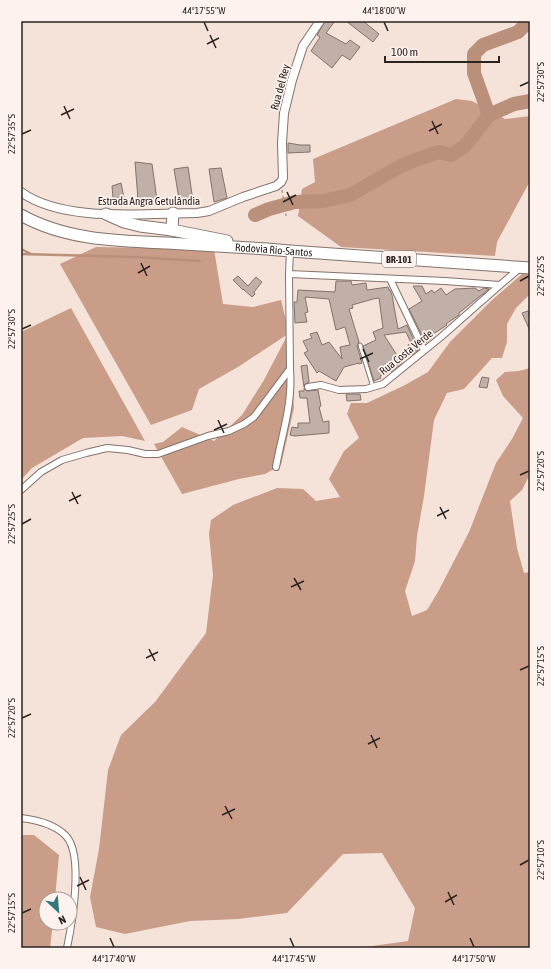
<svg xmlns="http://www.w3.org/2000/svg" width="551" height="969" viewBox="0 0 551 969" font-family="'Asap Condensed',sans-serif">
  <rect width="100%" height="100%" fill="#f5e3da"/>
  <g fill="#c99d88">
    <polygon points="456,99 472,101 505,119 530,116 530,181 497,242 495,256 341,247 298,216 302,189 315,182 313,159"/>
    <polygon points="96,247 214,249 223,304 253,307 281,300 289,333 294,408 281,465 265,474 239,479 182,494 154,444 163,442 182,427 214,441 242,415 264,380 288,334 238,367 199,389 192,410 151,425 60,264"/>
    <polygon points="522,274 530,274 530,294 516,308 507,324 507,342 502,358 492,358 464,389 447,393 434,420 424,496 417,536 415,561 405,591 412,616 427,610 438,592 469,532 496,463 512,439 523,418 503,396 496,380 505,372 519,371 530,368 530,474 522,490 510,501 517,548 524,573 530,572 530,948 358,948 408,941 415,908 382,853 343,854 287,913 238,919 190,921 125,934 96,927 90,897 99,849 108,770 121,735 155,702 206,633 213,575 209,534 211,520 233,505 277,488 303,489 316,501 340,497 329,479 344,451 359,438 347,414 351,403 367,403 405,385 428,372 450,342 491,301"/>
    <polygon points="71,308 145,441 122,436 83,438 32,468 21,480 21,332"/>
    <polygon points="21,835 34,835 59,855 55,899 46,899 46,923 53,923 50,948 21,948"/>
  </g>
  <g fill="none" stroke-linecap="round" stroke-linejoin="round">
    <g stroke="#bb907b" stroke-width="2.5">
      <polyline points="21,249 31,254"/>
      <polyline points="21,254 136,257 200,261"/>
    </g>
    <g stroke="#bb907b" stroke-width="14">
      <polyline points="489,115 474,73 474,54 483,45 518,32 529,21"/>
      <polyline points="255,215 269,209 295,202 323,201 350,195 401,166 418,159 439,152 451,155 465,146 489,115 514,104 530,101"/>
    </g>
  </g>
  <g fill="#c1b0a8" stroke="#82726b">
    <polygon points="325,21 335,21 326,33 346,44 350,40 360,47 350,60 342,55 332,68 311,51 320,37 317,35"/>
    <polygon points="346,21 363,21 379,34 373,42"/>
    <polygon points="288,143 300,145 310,145 310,152 288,153"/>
    <polygon points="135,162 152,164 157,200 138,199"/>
    <polygon points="188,167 193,201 179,199 174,169"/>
    <polygon points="221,168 227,198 214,202 209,169"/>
    <polygon points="121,183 124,198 113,198 112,186"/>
    <polygon points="238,276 248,286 256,277 262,282 254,292 255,294 252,297 243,289 243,290 233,280"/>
    <polygon points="336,281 351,281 352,285 366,283 367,290 388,287 389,290 390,290 392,295 398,329 407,325 418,350 412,355 408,345 411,343 406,332 384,335 402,363 391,372 390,370 380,376 381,378 374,381 363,346 376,340 373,332 383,328 379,298 373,299 352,305 353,308 349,309 359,342 357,346 362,363 359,364 359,363 344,367 336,381 319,371 317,373 304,353 308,351 303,341 312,338 310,334 317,332 322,345 329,342 342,359 340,347 350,345 345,327 336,330 329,299 305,297 308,312 305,313 307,322 295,323 294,302 297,302 298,290 335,292"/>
    <polygon points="413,286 422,286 426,294 432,290 434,293 441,288 446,295 455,289 475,288 479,291 484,288 489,289 459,313 459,315 446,324 447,325 430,336 431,339 426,343 409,309 422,301"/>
    <polygon points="528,311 530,315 530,331 522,313"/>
    <polygon points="307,365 309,382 305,384 304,387 301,366"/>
    <polygon points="482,377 489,378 487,388 479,387"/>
    <polygon points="304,388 307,391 318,390 321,406 319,407 323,422 329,421 329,433 295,436 290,435 292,427 298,428 298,423 310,423 307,398 300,398 299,391 304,391"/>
    <polygon points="346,394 360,394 361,400 347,401"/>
  </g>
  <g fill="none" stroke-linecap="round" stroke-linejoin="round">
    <g stroke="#83736c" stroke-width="5">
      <polyline id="lane" points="360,345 373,387"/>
    </g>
    <g stroke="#83736c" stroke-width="8">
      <g id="street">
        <polyline points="290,251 289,274 445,281 500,285 520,268"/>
        <polyline points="390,279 424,350"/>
        <polyline points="308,387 321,385 339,390 366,389 383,384 441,337 500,285"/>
        <path d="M276,467C282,433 293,404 290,369"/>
        <polyline points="21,490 41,472 62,460 86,453 107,448 128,450 145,454 158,454 208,436 229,431 244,424 254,417 290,369 289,274"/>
        <path d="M21,818C37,820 55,824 66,836C84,855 72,924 67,948"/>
      </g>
    </g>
    <g stroke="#83736c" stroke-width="10">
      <path id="secondary" d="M21,192C63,223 146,213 197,213L209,211L243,197L276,186L281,182L283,178L282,143L284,113L292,80L303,46L320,21"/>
    </g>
    <g stroke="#83736c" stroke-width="13">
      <g id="highway">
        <polyline points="106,214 124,222 140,226 172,230 227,241"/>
        <path id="s1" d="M21,215C65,240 118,241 167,243C200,245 234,247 267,249L290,251L530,268"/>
        <polyline points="172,230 173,213"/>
      </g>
    </g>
    <polyline stroke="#a69992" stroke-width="1.5" stroke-dasharray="3 3" stroke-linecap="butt" points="282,190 286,216"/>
    <use href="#lane" stroke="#fff" stroke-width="3"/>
    <use href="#street" stroke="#fff" stroke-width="6"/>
    <use href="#secondary" stroke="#fff" stroke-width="8"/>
    <use href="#highway" stroke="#fff" stroke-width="11"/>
  </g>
  <path fill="none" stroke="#2a2421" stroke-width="1.5" d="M204,22L208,31M384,22L388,31M210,35L216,48M207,44L219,38M520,86L529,82M64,106L70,119M61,115L74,109M432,121L438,134M429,131L442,124M22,134L31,130M287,192L293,205M283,202L296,195M141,263L147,276M138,273L150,266M520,281L529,276M22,329L31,325M363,349L369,362M360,359L373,353M218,420L224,433M214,430L227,424M520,475L529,471M72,492L78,504M69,501L81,495M440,507L446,519M437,516L449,510M22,524L31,519M294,578L301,590M291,587L304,581M149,649L155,661M146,658L158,652M520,670L529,666M22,718L31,714M371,735L377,748M368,744L380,738M225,806L232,819M222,815L235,809M520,865L529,860M80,877L86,890M77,886L89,880M448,892L454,905M445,902L457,895M22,913L31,909M110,938L114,947M290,938L294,947M470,938L474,947"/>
  <g text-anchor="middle" stroke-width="3.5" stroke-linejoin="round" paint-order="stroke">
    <rect fill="#fdf2ed" stroke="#69625e" stroke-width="1" x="382" y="251" width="34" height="16" rx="3"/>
    <g font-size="10" font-weight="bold" fill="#2a2421">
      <text x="399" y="263">BR-101</text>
    </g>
    <g font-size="11" fill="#2a2421" stroke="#fdf2ed">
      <text transform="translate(280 87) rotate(-75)" y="4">Rua del Rey</text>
      <text x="149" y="205">Estrada Angra Getulândia</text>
      <text dy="4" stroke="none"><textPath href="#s1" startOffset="257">Rodovia Rio-Santos</textPath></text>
      <text transform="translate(406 352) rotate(-39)" y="4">Rua Costa Verde</text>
    </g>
  </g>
  <rect width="551" height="969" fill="none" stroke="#fdf2ed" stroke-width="44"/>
  <g transform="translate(58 911) rotate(154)"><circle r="19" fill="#fdf2ed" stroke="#a9a09b"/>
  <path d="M0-3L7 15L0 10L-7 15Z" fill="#2f797a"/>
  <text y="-6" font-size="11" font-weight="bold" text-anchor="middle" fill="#2a2421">N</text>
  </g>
  <path d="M385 56v6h114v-6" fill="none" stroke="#2a2421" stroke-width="2"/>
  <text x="391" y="56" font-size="12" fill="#2a2421" stroke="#fdf2ed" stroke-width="3" paint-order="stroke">100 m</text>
  <rect x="22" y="22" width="507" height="925" fill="none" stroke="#2a2421" stroke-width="1.5"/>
  <g font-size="10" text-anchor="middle" fill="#2a2421">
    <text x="204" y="14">44°17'55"W</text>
    <text x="384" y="14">44°18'00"W</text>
    <text transform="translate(540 82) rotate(-90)" y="4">22°57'30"S</text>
    <text transform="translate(11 134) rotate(-90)" y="4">22°57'35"S</text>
    <text transform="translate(540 276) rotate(-90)" y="4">22°57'25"S</text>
    <text transform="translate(11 329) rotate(-90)" y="4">22°57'30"S</text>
    <text transform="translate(540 471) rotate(-90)" y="4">22°57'20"S</text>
    <text transform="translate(11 524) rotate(-90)" y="4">22°57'25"S</text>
    <text transform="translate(540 666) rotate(-90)" y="4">22°57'15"S</text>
    <text transform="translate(11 718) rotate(-90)" y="4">22°57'20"S</text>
    <text transform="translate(540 860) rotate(-90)" y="4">22°57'10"S</text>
    <text transform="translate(11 913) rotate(-90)" y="4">22°57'15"S</text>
    <text x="114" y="962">44°17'40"W</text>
    <text x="294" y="962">44°17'45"W</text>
    <text x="474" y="962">44°17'50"W</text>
  </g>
</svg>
